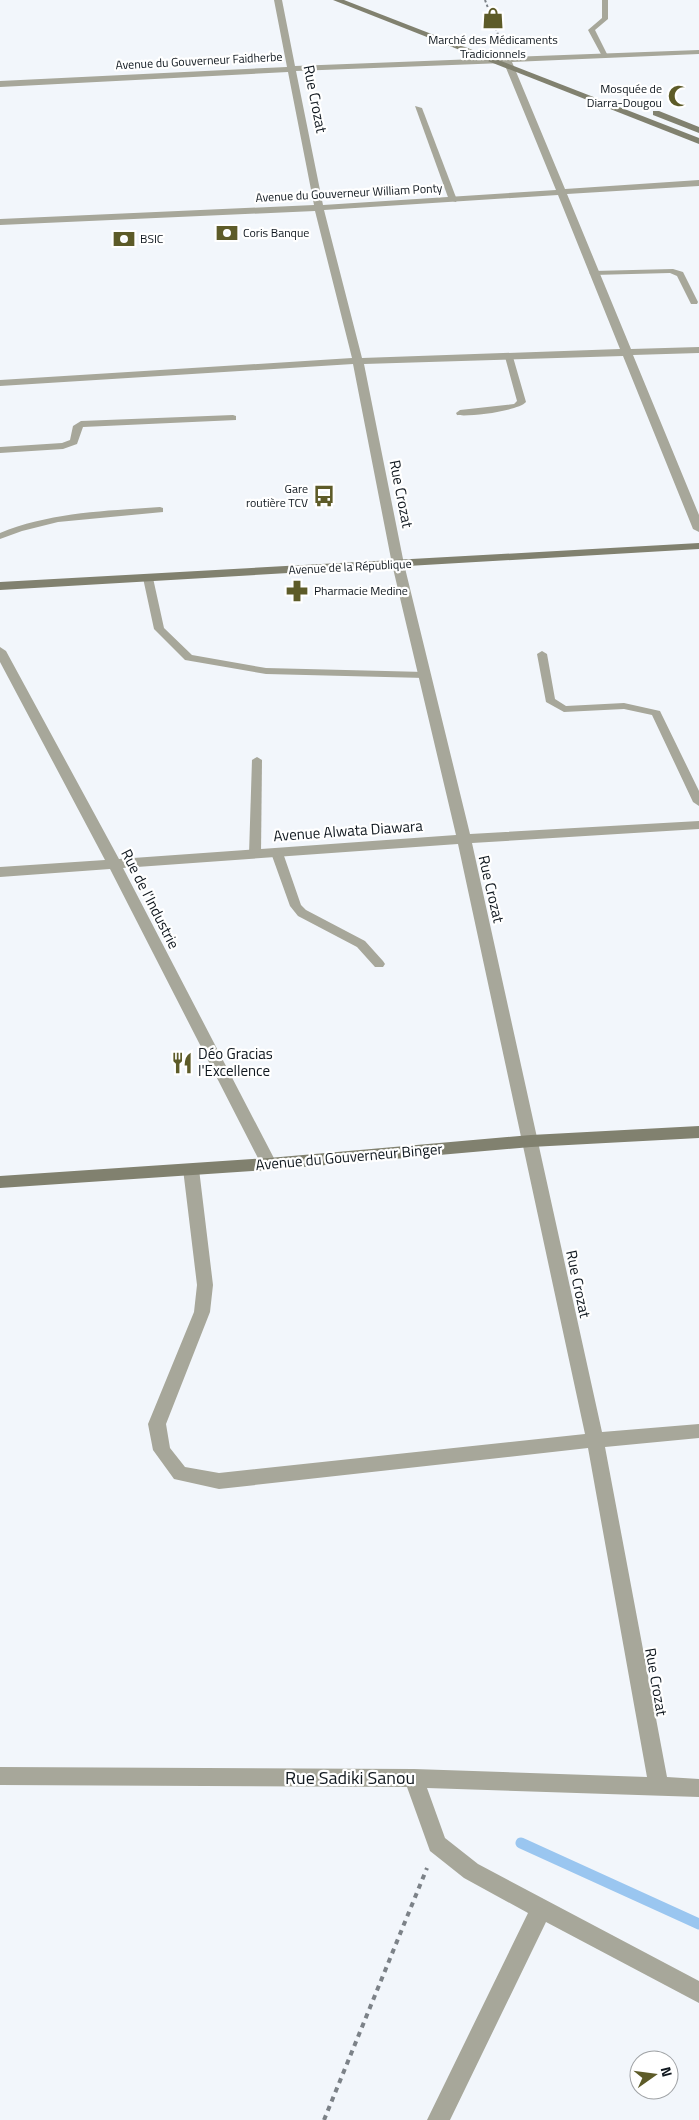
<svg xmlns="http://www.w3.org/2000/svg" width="699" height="2120" viewBox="0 0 699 2120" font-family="'Titillium Web',sans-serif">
  <rect width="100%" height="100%" fill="#f2f6fb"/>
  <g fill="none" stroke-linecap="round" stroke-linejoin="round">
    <polyline stroke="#9ac6f0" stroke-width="11" points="521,1843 699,1924"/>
    <polyline stroke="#7c8288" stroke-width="2" stroke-dasharray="2.5 2.5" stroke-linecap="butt" points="485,0 502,45"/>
    <polyline stroke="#7c8288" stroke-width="4" stroke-dasharray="5 5" stroke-linecap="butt" points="324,2120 427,1868"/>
    <g fill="#a7a79a" fill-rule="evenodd">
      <polygon points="602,0 608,0 608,19 595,30 608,56 605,58 602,56 588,30 602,18"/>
      <polygon points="415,106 422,108 457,200 456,202 449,200"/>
      <polygon points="673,269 683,272 698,302 697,304 691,304 677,276 670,273 593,275 589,273 593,271"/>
      <path d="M509,354L513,357L526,402C518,411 470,417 457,415L456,413L460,410L514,404L517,401L505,357Z"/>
      <polygon points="233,415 236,416 236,420 83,427 77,444 63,449 0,453 0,447 62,443 70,440 73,426 81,421"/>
      <path d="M160,507L163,508V512L58,522L22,531L0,539V533C51,512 106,511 160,507Z"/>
      <polygon points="148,575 153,578 164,628 192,655 266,668 425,672 430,675 425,678 266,674 185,660 154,629 143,578"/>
      <polygon points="542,651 547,654 555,699 566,706 624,703 660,711 699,791 699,806 693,802 652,715 624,709 564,712 546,702 537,654"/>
      <polygon points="257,757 262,760 261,854 255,858 249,854 252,760"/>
      <polygon points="277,849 283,853 301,905 306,910 365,941 383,961 385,964 383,967 375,967 357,947 298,916 290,906 271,853"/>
    </g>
    <path fill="#a7a79a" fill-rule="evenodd" d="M274,0H282L295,66L502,58L506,55L510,57L699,50V54L512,62L565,189L699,180V186L567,194L631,349L699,347V353L633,355L699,515V532L693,529L623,356L364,364L404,564L470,834L699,821V829L472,843L602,1432L699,1424V1438L605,1447L667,1777L699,1779V1797L427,1788L445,1838L478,1864L699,1981V2003L546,1922L450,2120H427L528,1913L464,1878L430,1851L407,1787L0,1785V1767L414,1769L647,1777L588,1448L219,1489L174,1479L153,1450L148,1424L194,1312L197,1285L183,1169L185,1165H197L199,1169L213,1285L210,1312L166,1424L170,1448L185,1467L219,1473L585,1434L458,844L123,868L277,1164L275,1168H263L261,1164L110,869L0,877V867L105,860L0,662V647L6,651L119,859L456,835L392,564L353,364L0,386V380L352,358L315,211L0,225V219L314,205L288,72L0,87V81L287,67ZM504,63L556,190L323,205L296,71ZM558,195L620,349L362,358L324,210Z"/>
    <g fill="#81816f" fill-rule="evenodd">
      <polygon points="333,0 344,0 699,138 699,144"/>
      <polygon points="653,111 659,111 699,127 699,133 653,115"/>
      <polygon points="699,543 699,549 0,590 0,582"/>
      <polygon points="699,1126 699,1138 531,1147 269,1170 0,1188 0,1176 269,1158 531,1135"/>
    </g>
  </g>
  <defs>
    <g id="shop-bare" transform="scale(1.725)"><path d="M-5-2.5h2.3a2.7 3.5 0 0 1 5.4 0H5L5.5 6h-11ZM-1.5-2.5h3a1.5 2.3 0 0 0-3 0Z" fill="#5d5b28" stroke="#fff" stroke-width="2.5" paint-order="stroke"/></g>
    <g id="mosque-bare" transform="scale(1.725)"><path d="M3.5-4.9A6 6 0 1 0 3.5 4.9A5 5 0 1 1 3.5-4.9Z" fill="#5d5b28" stroke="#fff" stroke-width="2.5" paint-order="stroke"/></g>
    <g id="bank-bare" transform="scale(1.725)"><path d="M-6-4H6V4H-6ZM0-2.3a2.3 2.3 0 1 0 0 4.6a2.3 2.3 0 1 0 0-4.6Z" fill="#5d5b28" stroke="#fff" stroke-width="2.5" paint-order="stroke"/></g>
    <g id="bus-bare" transform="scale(1.725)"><path d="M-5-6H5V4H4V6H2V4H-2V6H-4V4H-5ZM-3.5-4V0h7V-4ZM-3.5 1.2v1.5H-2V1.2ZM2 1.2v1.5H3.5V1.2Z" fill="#5d5b28" stroke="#fff" stroke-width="2.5" paint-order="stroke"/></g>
    <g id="pharmacy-bare" transform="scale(1.725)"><path d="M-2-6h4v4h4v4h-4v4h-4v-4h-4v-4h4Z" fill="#5d5b28" stroke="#fff" stroke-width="2.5" paint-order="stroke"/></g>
    <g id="restaurant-bare" transform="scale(1.725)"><path d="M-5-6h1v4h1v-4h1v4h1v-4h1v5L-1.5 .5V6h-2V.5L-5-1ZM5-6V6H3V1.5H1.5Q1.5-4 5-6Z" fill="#5d5b28" stroke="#fff" stroke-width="2.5" paint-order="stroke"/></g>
  </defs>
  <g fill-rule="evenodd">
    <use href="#shop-bare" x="493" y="18"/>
    <use href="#mosque-bare" x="679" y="96"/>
    <use href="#bank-bare" x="227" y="233"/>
    <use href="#bank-bare" x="124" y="239"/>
    <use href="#bus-bare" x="324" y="496"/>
    <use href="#pharmacy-bare" x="297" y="591"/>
    <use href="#restaurant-bare" x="182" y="1063"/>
  </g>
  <g text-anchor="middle" stroke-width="4.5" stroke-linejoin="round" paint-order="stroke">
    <g font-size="12" fill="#0f171e" stroke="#fff" text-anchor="start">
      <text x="493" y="44" text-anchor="middle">Marché des Médicaments<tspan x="493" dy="14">Tradicionnels</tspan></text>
      <text x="662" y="93" text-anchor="end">Mosquée de<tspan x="662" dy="14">Diarra-Dougou</tspan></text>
      <text x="243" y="237">Coris Banque</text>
      <text x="140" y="243">BSIC</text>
      <text x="308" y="493" text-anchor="end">Gare<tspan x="308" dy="14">routière TCV</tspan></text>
      <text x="314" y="595">Pharmacie Medine</text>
    </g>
    <g font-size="12" fill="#0f171e" stroke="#fff">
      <text transform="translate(199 61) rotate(-3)" y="4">Avenue du Gouverneur Faidherbe</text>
      <text transform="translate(349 193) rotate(-3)" y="4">Avenue du Gouverneur William Ponty</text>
      <text transform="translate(350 567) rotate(-3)" y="4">Avenue de la République</text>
    </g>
    <g font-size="15" fill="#0f171e" stroke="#fff">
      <text transform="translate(315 99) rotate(79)" y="5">Rue Crozat</text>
      <text transform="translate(401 494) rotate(79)" y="5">Rue Crozat</text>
      <text transform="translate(348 831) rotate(-4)" y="5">Avenue Alwata Diawara</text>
      <text transform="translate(491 889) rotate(77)" y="5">Rue Crozat</text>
      <text transform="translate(150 899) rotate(63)" y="5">Rue de l'Industrie</text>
      <text transform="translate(349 1157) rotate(-5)" y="5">Avenue du Gouverneur Binger</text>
      <text transform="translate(578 1284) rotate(78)" y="5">Rue Crozat</text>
      <text transform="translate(656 1682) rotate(80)" y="5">Rue Crozat</text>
    </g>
    <g font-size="15" fill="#0f171e" stroke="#fff" text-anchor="start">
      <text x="198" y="1059">Déo Gracias<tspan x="198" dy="17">l'Excellence</tspan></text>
    </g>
    <g font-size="18" fill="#0f171e" stroke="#fff">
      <text x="350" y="1784">Rue Sadiki Sanou</text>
    </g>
  </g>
  <g transform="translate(654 2075) rotate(76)"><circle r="24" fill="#ffffff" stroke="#9fa2a5"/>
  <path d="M0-4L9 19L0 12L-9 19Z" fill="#5d5b28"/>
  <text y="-8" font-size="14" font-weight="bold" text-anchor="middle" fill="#0f171e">N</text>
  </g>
</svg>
